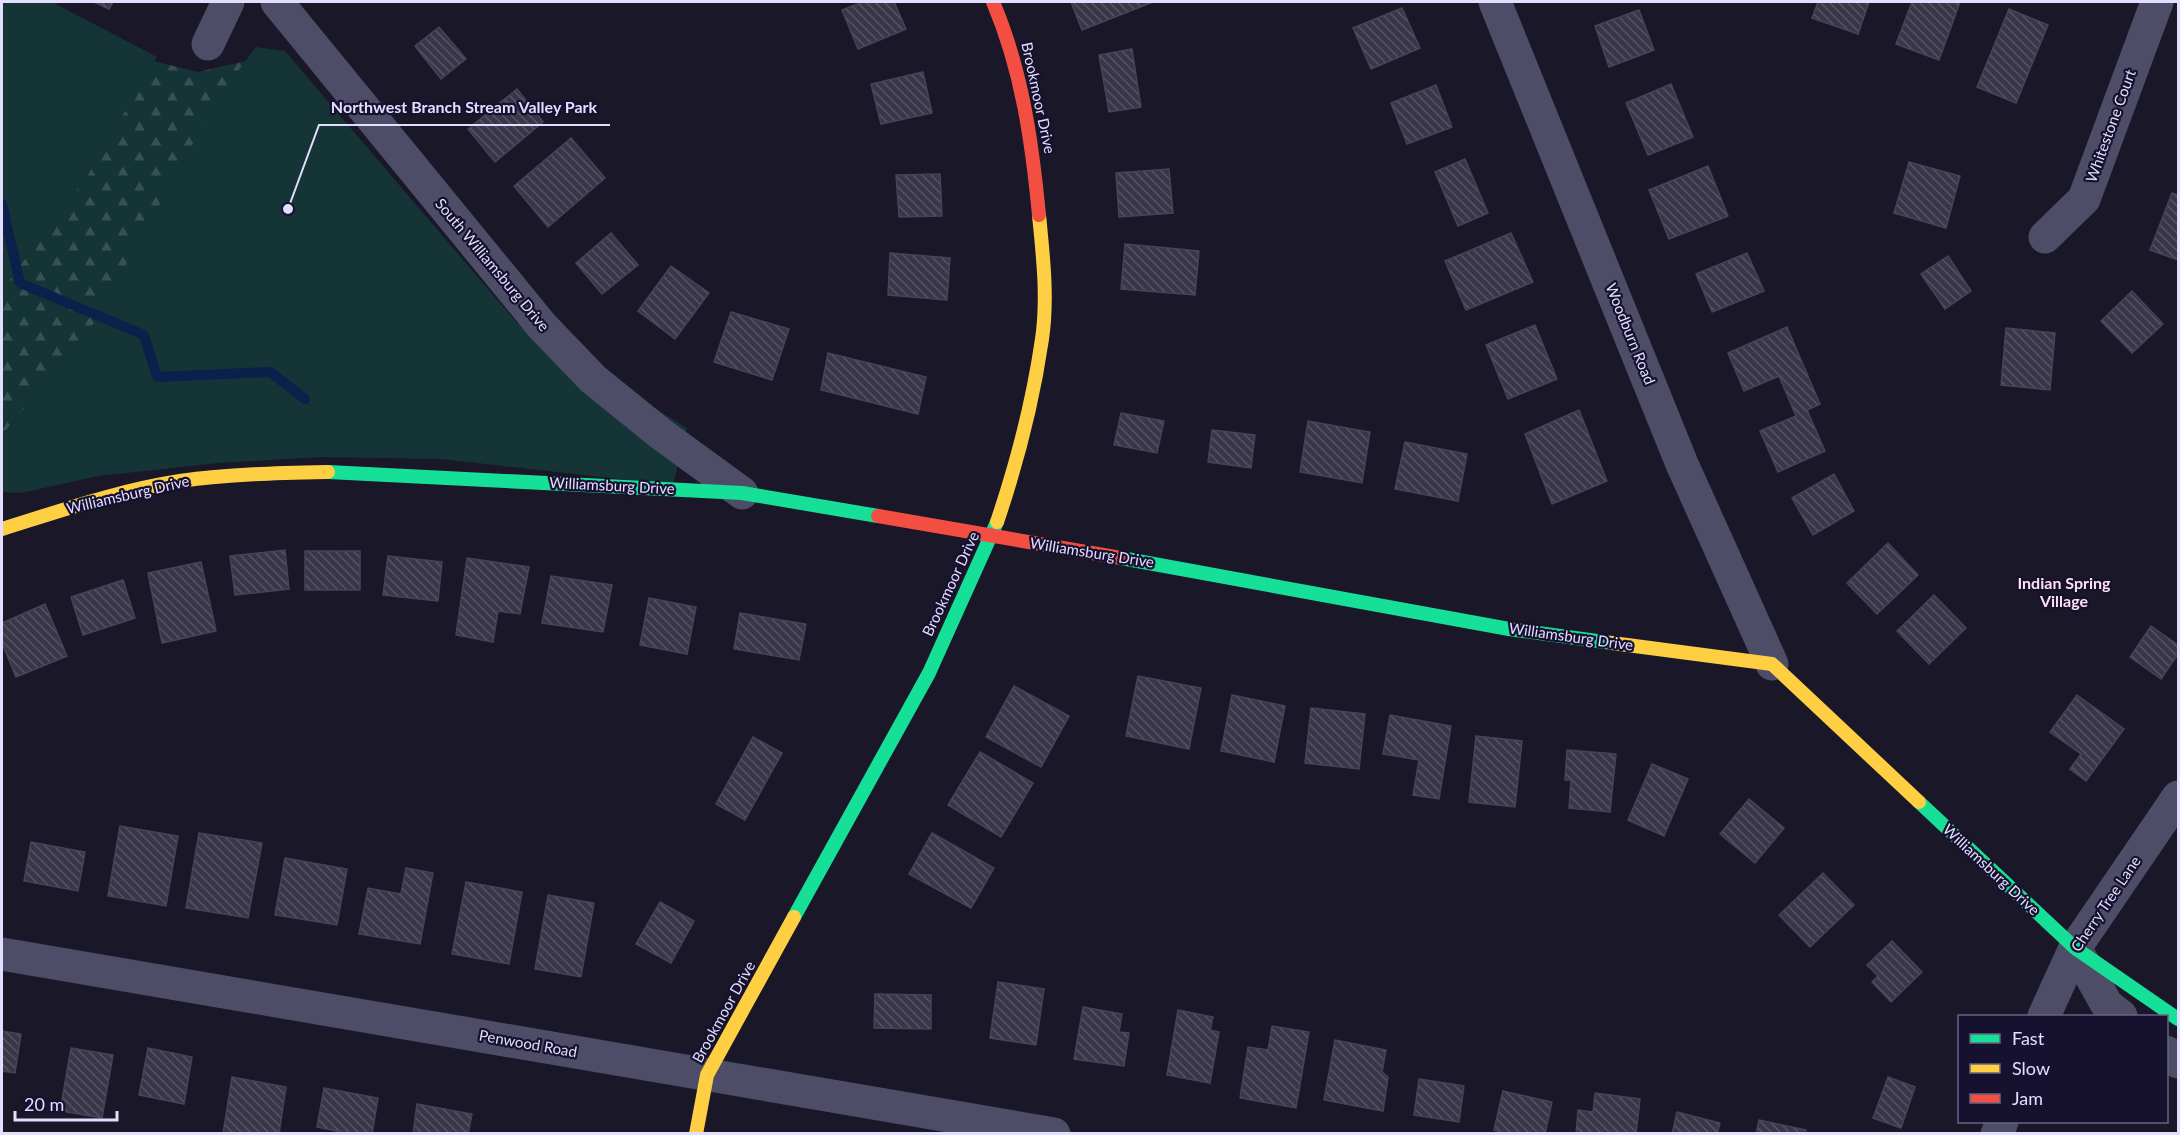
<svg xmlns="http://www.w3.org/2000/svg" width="2180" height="1135" viewBox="0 0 2180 1135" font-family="Lato,sans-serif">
  <defs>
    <pattern id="forest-firs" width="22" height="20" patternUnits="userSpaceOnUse" patternTransform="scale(1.5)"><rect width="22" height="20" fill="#143436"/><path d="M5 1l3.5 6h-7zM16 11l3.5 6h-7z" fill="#365154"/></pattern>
    <pattern id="building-back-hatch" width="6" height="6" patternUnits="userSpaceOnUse" patternTransform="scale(1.5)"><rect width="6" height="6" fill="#3a3649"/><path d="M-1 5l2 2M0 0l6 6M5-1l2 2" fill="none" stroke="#565364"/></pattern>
  </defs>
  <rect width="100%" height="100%" fill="#1a1728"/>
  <polygon fill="url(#forest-firs)" points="2,10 52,36 198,72 280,53 2,477"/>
  <g fill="#143436">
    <polygon points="2,2 52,2 157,57 88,175 2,290"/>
    <polygon points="256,47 285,51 517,323 687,428 673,485 441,459 319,457 219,463 98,476 21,493 2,492 2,435 94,323 220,95"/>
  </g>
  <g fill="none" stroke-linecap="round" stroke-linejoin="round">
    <polyline stroke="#0b204b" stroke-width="10" points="2,204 20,283 144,335 157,377 270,372 305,399"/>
  </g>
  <g fill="url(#building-back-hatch)" stroke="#47425a" stroke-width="1.5">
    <polygon points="94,2 113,2 109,9"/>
    <polygon points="863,2 894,2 906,29 858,49 842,10"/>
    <polygon points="1071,2 1153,2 1082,30"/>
    <polygon points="1818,2 1869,2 1858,34 1812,18"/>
    <polygon points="1912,2 1960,2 1939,60 1896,44"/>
    <polygon points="1402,8 1420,48 1371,69 1353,28"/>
    <polygon points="2009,9 2048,25 2016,103 1977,87"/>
    <polygon points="1639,10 1654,50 1609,67 1595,26"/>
    <polygon points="439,27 466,59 441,79 415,46"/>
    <polygon points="1132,49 1141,107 1109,112 1099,55"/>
    <polygon points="923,72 932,113 881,124 871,84"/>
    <polygon points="1671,84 1693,137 1648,155 1626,103"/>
    <polygon points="1436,85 1452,127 1407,144 1391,103"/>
    <polygon points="517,89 543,122 495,162 468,129"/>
    <polygon points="571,138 605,178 548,227 514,186"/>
    <polygon points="1465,159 1488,213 1458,226 1435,172"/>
    <polygon points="1909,162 1960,176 1946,228 1894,213"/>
    <polygon points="1708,166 1728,216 1669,239 1649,190"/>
    <polygon points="1169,169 1173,213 1119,217 1116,173"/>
    <polygon points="940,174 942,216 899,217 896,175"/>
    <polygon points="2172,193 2178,195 2178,260 2150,250"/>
    <polygon points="611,233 638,265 602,294 576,263"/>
    <polygon points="1511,233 1533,282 1466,310 1445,261"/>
    <polygon points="1125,244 1199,251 1195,295 1121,289"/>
    <polygon points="890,253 950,258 947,300 888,295"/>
    <polygon points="1747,253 1764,291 1712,312 1696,274"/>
    <polygon points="1948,256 1971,291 1945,309 1921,274"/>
    <polygon points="671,266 709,293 675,339 638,311"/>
    <polygon points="2132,291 2163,324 2132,353 2101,321"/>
    <polygon points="731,312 789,329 772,380 714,362"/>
    <polygon points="1535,325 1557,379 1508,399 1486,345"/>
    <polygon points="1787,327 1820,404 1807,410 1825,451 1778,472 1760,431 1796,416 1779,376 1744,391 1728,353"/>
    <polygon points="2006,328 2055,333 2050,390 2001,385"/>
    <polygon points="828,353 926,377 918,414 821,390"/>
    <polygon points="1579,410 1607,481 1552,504 1525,434"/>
    <polygon points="1121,413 1164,421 1157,453 1114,445"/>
    <polygon points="1308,421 1370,432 1362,483 1300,472"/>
    <polygon points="1212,430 1255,435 1251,468 1208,462"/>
    <polygon points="1405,442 1467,454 1458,501 1395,489"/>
    <polygon points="1834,474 1854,511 1813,535 1792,498"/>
    <polygon points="1888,543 1918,575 1877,614 1847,583"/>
    <polygon points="285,550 289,589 235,595 230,556"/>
    <rect x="305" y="551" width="55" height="39"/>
    <polygon points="388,556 442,562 438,601 383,595"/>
    <polygon points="467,558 529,567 520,614 498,611 493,642 456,635"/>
    <polygon points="201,562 216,631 162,643 148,573"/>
    <polygon points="551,576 612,585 603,632 542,623"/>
    <polygon points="123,580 135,618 83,635 71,597"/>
    <polygon points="1934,595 1966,628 1929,664 1897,631"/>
    <polygon points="649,598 696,607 687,654 640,645"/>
    <polygon points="45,604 67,656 16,677 2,643 2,623"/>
    <polygon points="740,613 806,624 799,660 734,649"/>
    <polygon points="2151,626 2178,645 2178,654 2161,679 2130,657"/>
    <polygon points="1138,676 1201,688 1189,749 1126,736"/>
    <polygon points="1014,686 1069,716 1041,767 986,737"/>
    <polygon points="1232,695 1285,706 1274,762 1221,751"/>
    <polygon points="2077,695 2124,729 2086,781 2070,769 2081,754 2050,732"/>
    <polygon points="1311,708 1365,714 1359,769 1305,763"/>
    <polygon points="1390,715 1451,726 1439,799 1413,795 1419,760 1383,754"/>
    <polygon points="1476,736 1522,741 1515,807 1469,802"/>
    <polygon points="753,737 782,753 745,820 716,804"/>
    <polygon points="1567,750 1616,754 1610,812 1569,808 1571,780 1565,780"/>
    <polygon points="980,752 1033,783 1001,837 948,805"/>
    <polygon points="1652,764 1688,779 1664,836 1628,820"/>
    <polygon points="1749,799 1784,828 1755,863 1720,834"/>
    <polygon points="120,826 178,836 166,906 108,896"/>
    <polygon points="199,833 262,843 248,918 186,908"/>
    <polygon points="932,833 994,868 971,908 909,874"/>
    <polygon points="31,842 85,852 78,891 24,881"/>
    <polygon points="285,858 347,869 337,925 275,915"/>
    <polygon points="406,868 433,873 420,944 359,934 368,888 401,894"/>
    <polygon points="1823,873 1854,905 1810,947 1779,915"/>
    <polygon points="466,882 522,892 509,964 452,954"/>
    <polygon points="548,895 594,903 581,977 535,969"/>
    <polygon points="660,902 694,921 671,963 636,944"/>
    <polygon points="1892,941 1922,972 1891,1002 1872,982 1878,976 1867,965"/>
    <polygon points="998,982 1044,989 1036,1045 990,1038"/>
    <polygon points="875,994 931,995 931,1029 874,1028"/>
    <polygon points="1083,1007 1122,1014 1119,1032 1129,1033 1124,1066 1074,1059"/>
    <polygon points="1178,1010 1213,1017 1210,1030 1219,1032 1210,1083 1167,1075"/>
    <polygon points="1272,1026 1309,1032 1296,1108 1240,1098 1248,1047 1268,1050"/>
    <polygon points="2,1031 21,1034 15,1073 2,1071"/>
    <polygon points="1335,1040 1386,1050 1382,1072 1388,1077 1383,1111 1324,1100"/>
    <polygon points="71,1048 113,1055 102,1118 60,1111"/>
    <polygon points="148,1048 192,1057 184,1104 139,1095"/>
    <polygon points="232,1077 286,1087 279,1134 223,1134"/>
    <polygon points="1888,1077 1915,1087 1901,1128 1873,1118"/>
    <polygon points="1419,1079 1464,1086 1459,1122 1414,1115"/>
    <polygon points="324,1088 378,1098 372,1134 351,1134 317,1127"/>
    <polygon points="1503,1091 1552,1102 1545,1134 1508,1134 1494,1130"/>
    <polygon points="1595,1093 1640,1099 1636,1134 1576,1134 1578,1110 1593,1112"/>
    <polygon points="417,1104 472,1114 468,1134 413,1134"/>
    <polygon points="1677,1112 1720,1123 1717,1134 1672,1134"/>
    <polygon points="1759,1120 1806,1130 1805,1134 1756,1134"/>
  </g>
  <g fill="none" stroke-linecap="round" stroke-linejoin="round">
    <g stroke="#4e4d68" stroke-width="33">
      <polyline points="277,2 542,326 593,379 661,434 742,493"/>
      <polyline points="1495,2 1682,464 1772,664"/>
      <polyline points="208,44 228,2"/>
      <polyline points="2045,237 2084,199 2157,2"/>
      <polyline points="2075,948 2107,1005 2121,1016"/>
      <polyline points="2,954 1054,1134"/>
      <polyline points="2044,1016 2075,948 2178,797"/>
      <polyline points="2166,1052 2178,1062"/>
      <polyline points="1997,1134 2002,1122"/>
    </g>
    <g stroke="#16e098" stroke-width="14">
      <polyline points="328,472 742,493 878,516"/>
      <polyline points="1121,558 1509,629 1612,643"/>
      <polyline points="1919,802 2075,948 2178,1019"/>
      <polyline points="794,917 929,673 997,522"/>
    </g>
    <g stroke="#ffcf43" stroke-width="14">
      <path d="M997,522C1017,463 1033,401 1042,339C1048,298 1043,256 1039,215"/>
      <path d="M2,529C60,511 120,490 180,481C229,474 279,473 328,472"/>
      <polyline points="1612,643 1772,664 1919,802"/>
      <polyline points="696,1134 707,1075 794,917"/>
    </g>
    <g stroke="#f24e42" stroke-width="14">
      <path d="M993,2C1022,70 1032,142 1039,215"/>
      <polyline points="878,516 1121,558"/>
    </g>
  </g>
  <g text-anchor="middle" stroke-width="4.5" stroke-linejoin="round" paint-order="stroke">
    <g font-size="15" fill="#e3deff" stroke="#16112e">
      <text transform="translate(1038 98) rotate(78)" y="5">Brookmoor Drive</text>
      <text transform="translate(2111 126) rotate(-70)" y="5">Whitestone Court</text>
      <text transform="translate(492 265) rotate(50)" y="5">South Williamsburg Drive</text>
      <text transform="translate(1630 334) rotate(68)" y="5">Woodburn Road</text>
      <text transform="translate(612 486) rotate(3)" y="5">Williamsburg Drive</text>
      <text transform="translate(128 495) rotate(-13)" y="5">Williamsburg Drive</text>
      <text transform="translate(1092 553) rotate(9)" y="5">Williamsburg Drive</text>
      <text transform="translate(951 584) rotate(-65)" y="5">Brookmoor Drive</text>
      <text transform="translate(1571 637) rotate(8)" y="5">Williamsburg Drive</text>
      <text transform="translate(1991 870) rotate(43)" y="5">Williamsburg Drive</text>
      <text transform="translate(2106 904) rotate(-56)" y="5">Cherry Tree Lane</text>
      <text transform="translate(724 1012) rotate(-61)" y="5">Brookmoor Drive</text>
      <text transform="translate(528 1044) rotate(10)" y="5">Penwood Road</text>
    </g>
    <g font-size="16" font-weight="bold" fill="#ffe0f3" stroke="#16112e">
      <text x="2064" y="589">Indian Spring<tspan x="2064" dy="18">Village</tspan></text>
    </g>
  </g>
  <path fill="none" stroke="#e3deff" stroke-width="2" d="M288 209L319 125H610"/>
  <circle fill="#e3deff" stroke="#16112e" stroke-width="2" cx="288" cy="209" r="6"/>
  <g font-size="16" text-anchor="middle" font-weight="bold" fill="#e3deff" stroke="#16112e" stroke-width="4.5" stroke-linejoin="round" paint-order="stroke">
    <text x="464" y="113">Northwest Branch Stream Valley Park</text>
  </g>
  <rect width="2180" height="1135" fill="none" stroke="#e3deff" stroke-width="6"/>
  <rect x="1958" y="1015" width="210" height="108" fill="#16112e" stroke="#686382" stroke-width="1.5"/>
  <rect x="1970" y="1034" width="30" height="9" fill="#16e098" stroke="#686382" stroke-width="1.5"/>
  <text x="2012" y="1045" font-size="18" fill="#e3deff">Fast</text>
  <rect x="1970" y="1064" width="30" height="9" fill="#ffcf43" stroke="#686382" stroke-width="1.5"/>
  <text x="2012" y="1075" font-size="18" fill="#e3deff">Slow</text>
  <rect x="1970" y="1094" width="30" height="9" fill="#f24e42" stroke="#686382" stroke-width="1.5"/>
  <text x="2012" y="1105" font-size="18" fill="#e3deff">Jam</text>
  <path d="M15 1111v9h102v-9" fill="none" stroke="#e3deff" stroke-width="3"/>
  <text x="24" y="1111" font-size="18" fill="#e3deff" stroke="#16112e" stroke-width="4.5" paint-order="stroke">20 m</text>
</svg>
